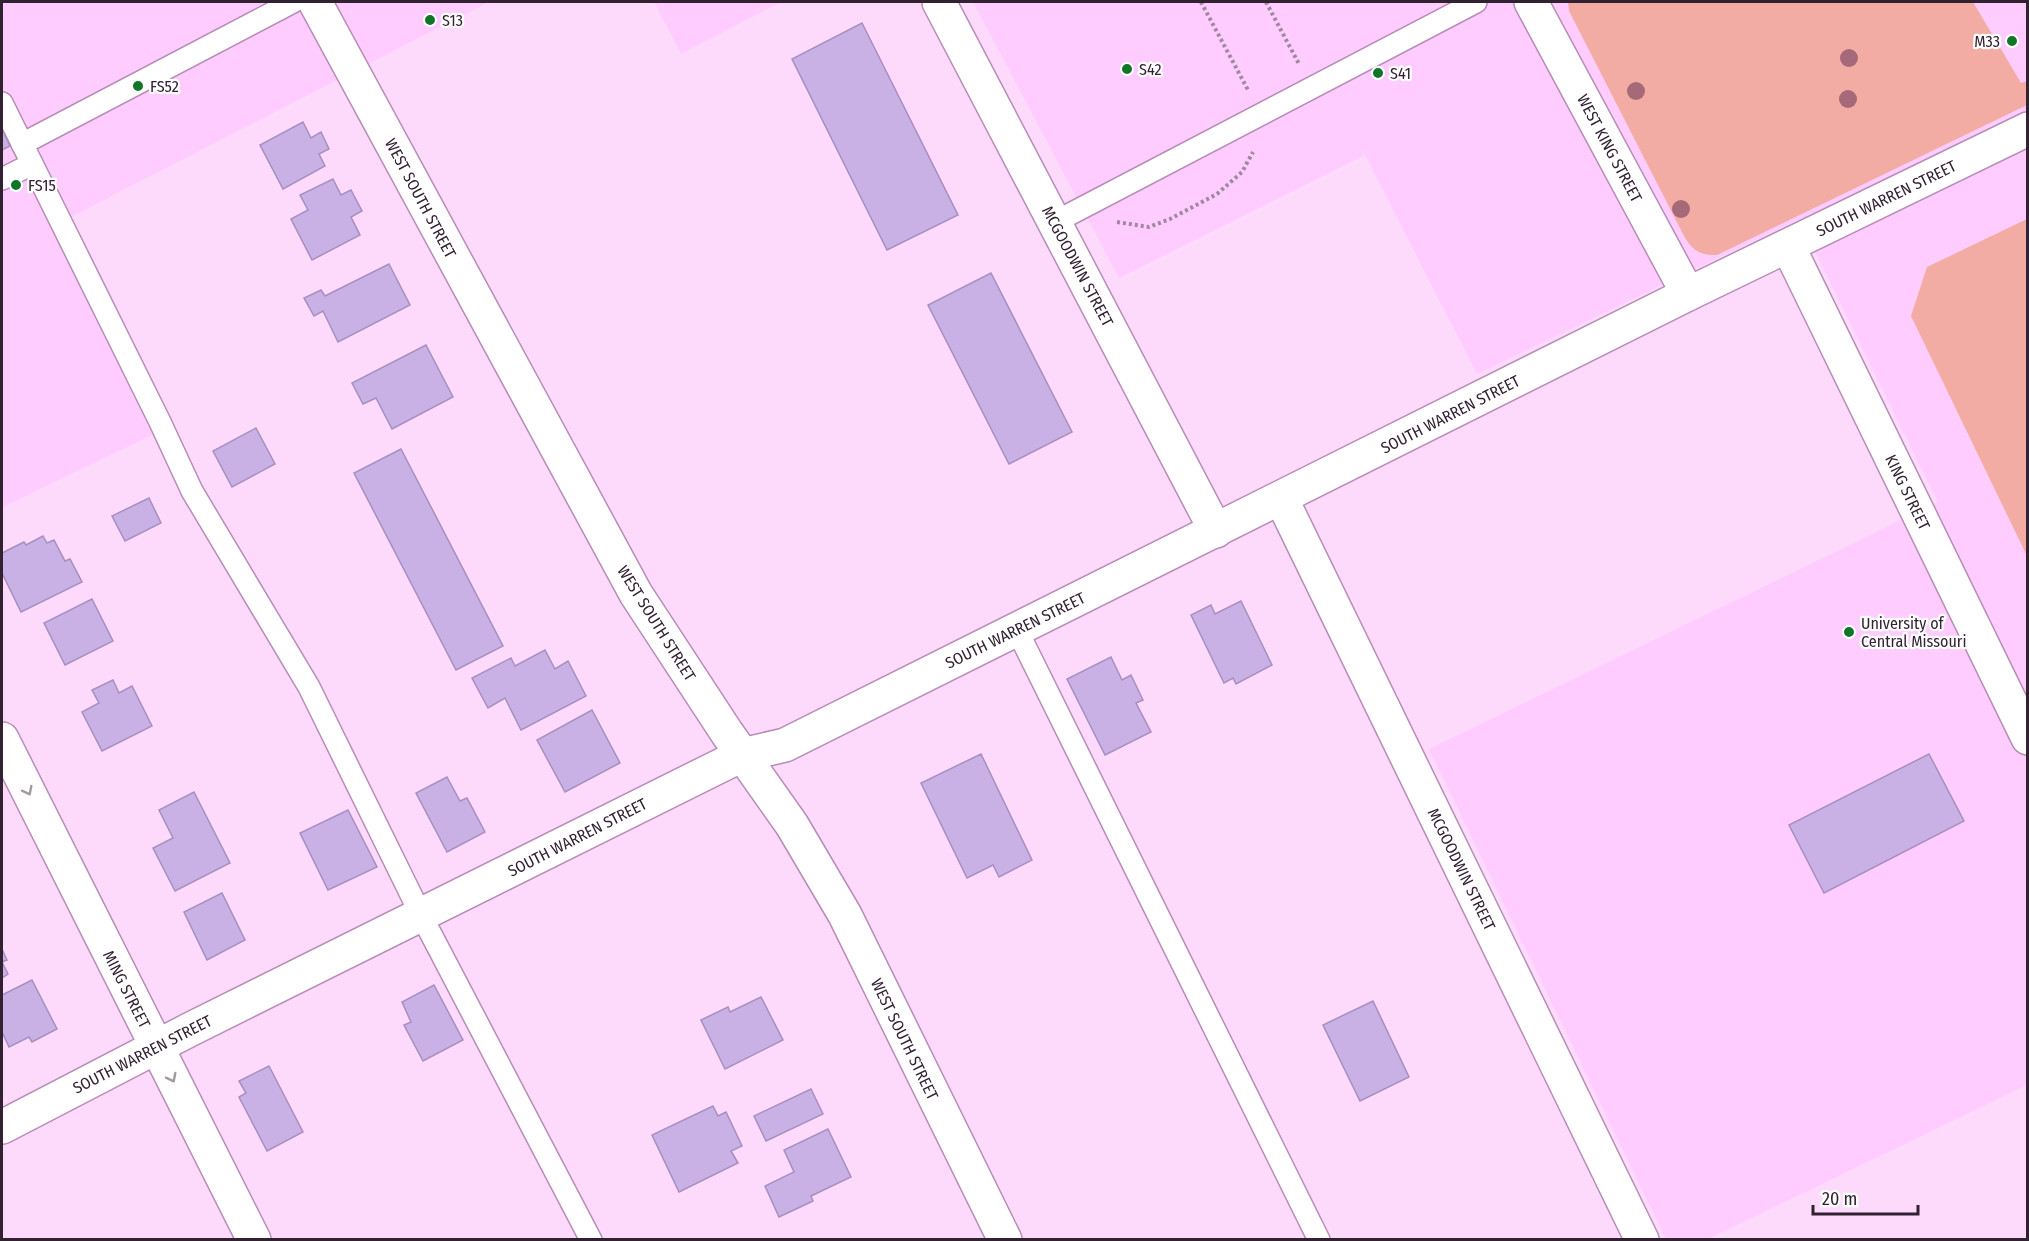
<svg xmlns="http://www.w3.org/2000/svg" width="2029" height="1241" viewBox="0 0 2029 1241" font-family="'Fira Sans Condensed',sans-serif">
  <rect width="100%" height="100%" fill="#fdd9fc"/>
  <g fill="#feccfe">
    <polygon points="2,2 489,2 67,219 171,426 2,507"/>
    <polygon points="654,2 781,2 681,54"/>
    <polygon points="973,2 2027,2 2027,1085 1708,1239 1666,1239 1429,749 1938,502 1799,219 1477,374 1365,155 1119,278"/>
  </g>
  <g fill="#f3aca4">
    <path d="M1568,2H1973L2021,83L2027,81V105L1717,255C1699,256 1691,249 1683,234L1569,11Z"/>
    <polygon points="2027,219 2027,556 1911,316 1927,267"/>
  </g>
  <g fill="#cab1e5" stroke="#a68fc0" stroke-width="1.5">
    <polygon points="862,23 958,215 887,250 792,59"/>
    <polygon points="303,122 311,138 321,132 329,149 319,154 325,166 283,189 260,145"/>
    <polygon points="2,129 10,146 2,150"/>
    <polygon points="333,179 341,195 351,190 362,211 351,217 360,235 312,260 291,219 308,210 300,195"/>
    <polygon points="389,264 410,305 338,342 323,311 314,316 304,298 321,290 325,296"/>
    <polygon points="991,273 1072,432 1009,464 928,305"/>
    <polygon points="426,345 453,397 392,429 376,398 363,404 352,383"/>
    <polygon points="256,428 275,464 232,487 213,451"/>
    <polygon points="401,449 503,646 456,670 354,473"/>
    <polygon points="149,498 161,523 125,541 112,516"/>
    <polygon points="43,536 47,543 54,540 65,561 70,559 82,582 21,612 2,573 2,553 24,542 26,545"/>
    <polygon points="92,599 113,641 65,665 44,623"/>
    <polygon points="1241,601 1272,665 1236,684 1233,678 1224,683 1191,615 1211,605 1215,614"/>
    <polygon points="545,650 555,669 568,661 586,696 521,730 505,698 488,708 472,678 511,658 515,666"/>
    <polygon points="1111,657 1122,680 1131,675 1143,700 1136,703 1151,732 1105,755 1067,679"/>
    <polygon points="113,680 119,693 132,686 152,726 102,751 82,712 99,703 92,690"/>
    <polygon points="592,710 620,763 565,792 537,740"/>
    <polygon points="981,754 1032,860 999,877 993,865 967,878 921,783"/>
    <polygon points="1929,754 1964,821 1824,893 1789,825"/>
    <polygon points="447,777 460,801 467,798 485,832 447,852 416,793"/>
    <polygon points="194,792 230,863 175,891 153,848 173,838 159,810"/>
    <polygon points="348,810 377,867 328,890 300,833"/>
    <polygon points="222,893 245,940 207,960 184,912"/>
    <polygon points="2,949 7,960 2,962 8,974 2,978"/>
    <polygon points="32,980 57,1029 32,1042 29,1037 9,1047 2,1032 2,995"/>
    <polygon points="434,985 463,1040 423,1061 404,1025 411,1022 402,1002"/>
    <polygon points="761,997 783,1040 725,1069 701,1020 728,1007 730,1012"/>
    <polygon points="1373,1001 1409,1077 1360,1101 1323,1025"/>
    <polygon points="269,1066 303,1132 267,1151 239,1097 246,1093 239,1081"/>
    <polygon points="811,1089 823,1114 766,1141 754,1116"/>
    <polygon points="713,1106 718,1116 726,1112 742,1146 731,1151 738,1163 679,1192 652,1135"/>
    <polygon points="828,1129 851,1177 811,1196 813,1201 779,1217 765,1186 794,1172 784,1150"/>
  </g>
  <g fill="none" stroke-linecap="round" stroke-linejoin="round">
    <g stroke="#b78db7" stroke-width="24">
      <g id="lane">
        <polyline points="2,103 160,422 192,491 309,687 421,915 591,1240"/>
        <polyline points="22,144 293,2"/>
        <polyline points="2,179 32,164"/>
        <polyline points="1055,222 1476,2"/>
        <polyline points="1016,628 1319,1240"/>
      </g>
    </g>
    <g stroke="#b78db7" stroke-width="36">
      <g id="street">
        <polyline points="315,2 636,594 727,733 792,825 845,915 1005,1240"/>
        <polyline points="939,2 1216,531"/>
        <polyline points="1531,2 1688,294"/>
        <polyline points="1788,246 2028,738"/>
        <polyline points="1281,498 1642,1240"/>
        <polyline points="2,739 254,1240"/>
      </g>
    </g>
    <g stroke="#b78db7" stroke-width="36">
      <polyline id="secondary" points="2,1127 189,1030 742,755 785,745 1688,294 2028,129"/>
    </g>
    <g stroke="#a287a1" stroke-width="4" stroke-dasharray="3 3" stroke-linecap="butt">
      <polyline points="1201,2 1248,90"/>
      <polyline points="1266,2 1299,64"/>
      <polyline points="1117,222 1149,227 1170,219 1217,194 1242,172 1253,152"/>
    </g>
    <use href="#lane" stroke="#fff" stroke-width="21"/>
    <use href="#street" stroke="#fff" stroke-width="33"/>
    <use href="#secondary" stroke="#fff" stroke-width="33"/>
  </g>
  <g fill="#a56979">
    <circle cx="1849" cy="58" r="9"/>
    <circle cx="1636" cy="91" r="9"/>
    <circle cx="1848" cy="99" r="9"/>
    <circle cx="1681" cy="209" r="9"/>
  </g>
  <defs><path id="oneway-chevron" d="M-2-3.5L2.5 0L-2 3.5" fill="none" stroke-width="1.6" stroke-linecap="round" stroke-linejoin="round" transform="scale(1.5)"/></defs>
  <g stroke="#a29ba2">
    <use href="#oneway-chevron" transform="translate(28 791) rotate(63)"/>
    <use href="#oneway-chevron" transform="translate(172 1078) rotate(63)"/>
  </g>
  <g fill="#107628" stroke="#fff" stroke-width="2">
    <circle cx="430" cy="20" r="6"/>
    <circle cx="2012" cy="41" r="6"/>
    <circle cx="1127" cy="69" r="6"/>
    <circle cx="1378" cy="73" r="6"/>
    <circle cx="138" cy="86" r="6"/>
    <circle cx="16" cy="185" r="6"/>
    <circle cx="1849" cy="632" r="6"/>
  </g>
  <g text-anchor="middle" stroke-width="4.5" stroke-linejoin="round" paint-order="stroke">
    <g font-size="16" fill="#312131" stroke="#fff" text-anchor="start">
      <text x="442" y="26">S13</text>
      <text x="2000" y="47" text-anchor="end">M33</text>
      <text x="1139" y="75">S42</text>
      <text x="1390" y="79">S41</text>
      <text x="150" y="92">FS52</text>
      <text x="28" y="191">FS15</text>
      <text x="1861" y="629">University of<tspan x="1861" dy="18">Central Missouri</tspan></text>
    </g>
    <g font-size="16" fill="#312131" stroke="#fff">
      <text transform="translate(1610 148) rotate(62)" y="6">WEST KING STREET</text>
      <text transform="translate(421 198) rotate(62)" y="6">WEST SOUTH STREET</text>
      <text transform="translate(1886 198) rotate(-26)" y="6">SOUTH WARREN STREET</text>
      <text transform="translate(1078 266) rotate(62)" y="6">MCGOODWIN STREET</text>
      <text transform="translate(1450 414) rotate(-27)" y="6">SOUTH WARREN STREET</text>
      <text transform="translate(1908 492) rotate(64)" y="6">KING STREET</text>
      <text transform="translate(657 623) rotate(58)" y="6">WEST SOUTH STREET</text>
      <text transform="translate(1015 630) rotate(-26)" y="6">SOUTH WARREN STREET</text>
      <text transform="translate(577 837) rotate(-27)" y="6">SOUTH WARREN STREET</text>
      <text transform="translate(1462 869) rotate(64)" y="6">MCGOODWIN STREET</text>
      <text transform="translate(127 989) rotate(63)" y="6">MING STREET</text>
      <text transform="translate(905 1039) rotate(64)" y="6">WEST SOUTH STREET</text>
      <text transform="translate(142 1054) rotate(-27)" y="6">SOUTH WARREN STREET</text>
    </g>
  </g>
  <rect width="2029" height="1241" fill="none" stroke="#312131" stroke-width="6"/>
  <path d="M1813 1205v9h105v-9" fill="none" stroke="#312131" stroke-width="3"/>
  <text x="1822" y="1205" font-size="18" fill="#312131" stroke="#ffffff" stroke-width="4.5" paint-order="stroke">20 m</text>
</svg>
